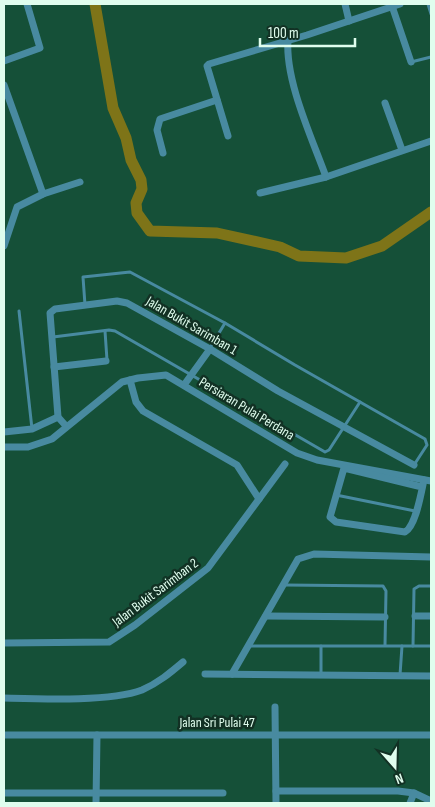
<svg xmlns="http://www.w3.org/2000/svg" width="435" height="807" viewBox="0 0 435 807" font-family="'Sofia Sans Condensed',sans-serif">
  <rect width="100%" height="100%" fill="#155038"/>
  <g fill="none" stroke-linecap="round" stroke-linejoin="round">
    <polyline stroke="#7e7418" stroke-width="11" points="95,4 113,108 126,138 131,160 141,180 142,189 136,203 137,213 150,231 217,233 280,247 299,256 346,258 382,246 431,212"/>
    <g stroke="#488aa0" stroke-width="3">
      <polyline points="428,4 431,14"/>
      <polyline points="411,62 431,57"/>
      <polyline points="85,305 83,277 130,272 225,323 295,365 425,439 427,445 414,465"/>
      <polyline points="19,311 32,429"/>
      <polyline points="105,331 107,360"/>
      <polyline points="53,337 109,330 115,331 325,452 329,450 360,402"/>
      <polyline points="210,348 225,323"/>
      <polyline points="336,495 415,511"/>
      <polyline points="285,585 383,586 386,591 385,645"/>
      <polyline points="249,646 431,646"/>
      <polyline points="413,646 414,589 419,586 431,586"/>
      <polyline points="321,674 321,646"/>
      <polyline points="400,675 402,646"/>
    </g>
    <g stroke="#488aa0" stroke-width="7">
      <polyline points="345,4 349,21"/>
      <polyline points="392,6 411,62"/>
      <path d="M288,40C285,81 312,138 326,177"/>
      <polyline points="4,61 40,48 27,4"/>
      <polyline points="4,85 43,194"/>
      <polyline points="385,103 402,150"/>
      <polyline points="228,136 207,66 209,64 307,35 400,4"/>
      <polyline points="163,153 157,130 160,119 217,100"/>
      <polyline points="260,193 326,177 431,141"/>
      <polyline points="4,246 17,207 43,194 80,182"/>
      <polyline points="54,367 106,361"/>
      <polyline points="130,380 136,402 143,411 237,465 259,499"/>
      <polyline points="184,385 210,349"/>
      <polyline points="66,426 58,417 50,313 55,309 117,301 127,303 210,349 278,391 414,465"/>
      <polyline points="4,432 32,429 58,417"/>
      <polyline points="4,447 28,447 52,439 122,382 138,378 166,375 297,453 317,460 431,481"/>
      <path d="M422,487L344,468L330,517L336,522L405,532C416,526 421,493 424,480"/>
      <polyline points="266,616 385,617"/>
      <polyline points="415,616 431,616"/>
      <polyline points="4,643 109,642 135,625 208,568 285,464"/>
      <polyline points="205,674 431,676"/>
      <polyline points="232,674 298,559 314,554 431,557"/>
      <path d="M4,698C39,699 110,702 142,690C158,683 170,673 183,662"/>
      <polyline points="275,707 276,803"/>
      <polyline points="4,735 431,735"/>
      <polyline points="276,791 398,791 414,793 431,801"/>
      <polyline points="4,793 223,793"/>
      <polyline points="96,803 97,735"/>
      <polyline points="410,803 414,793"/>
    </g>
  </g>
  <g text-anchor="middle" stroke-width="5" stroke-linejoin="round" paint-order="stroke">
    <g font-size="14" fill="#e0fdee" stroke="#123124">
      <text transform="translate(192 325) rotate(30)" y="5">Jalan Bukit Sarimban 1</text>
      <text transform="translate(247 408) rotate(31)" y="5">Persiaran Pulai Perdana</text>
      <text transform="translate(155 592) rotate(-37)" y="5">Jalan Bukit Sarimban 2</text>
      <text x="217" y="727">Jalan Sri Pulai 47</text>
    </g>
  </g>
  <rect width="435" height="807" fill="none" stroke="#e0fdee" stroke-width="10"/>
  <g transform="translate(395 767) rotate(160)" stroke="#123124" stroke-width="4" paint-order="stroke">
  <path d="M0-4L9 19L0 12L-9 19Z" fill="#e0fdee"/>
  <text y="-8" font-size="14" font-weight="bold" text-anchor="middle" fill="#e0fdee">N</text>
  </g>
  <path d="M260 38v8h95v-8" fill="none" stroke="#e0fdee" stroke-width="2.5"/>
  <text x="268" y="38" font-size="15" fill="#e0fdee" stroke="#123124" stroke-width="4" paint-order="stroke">100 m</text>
</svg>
